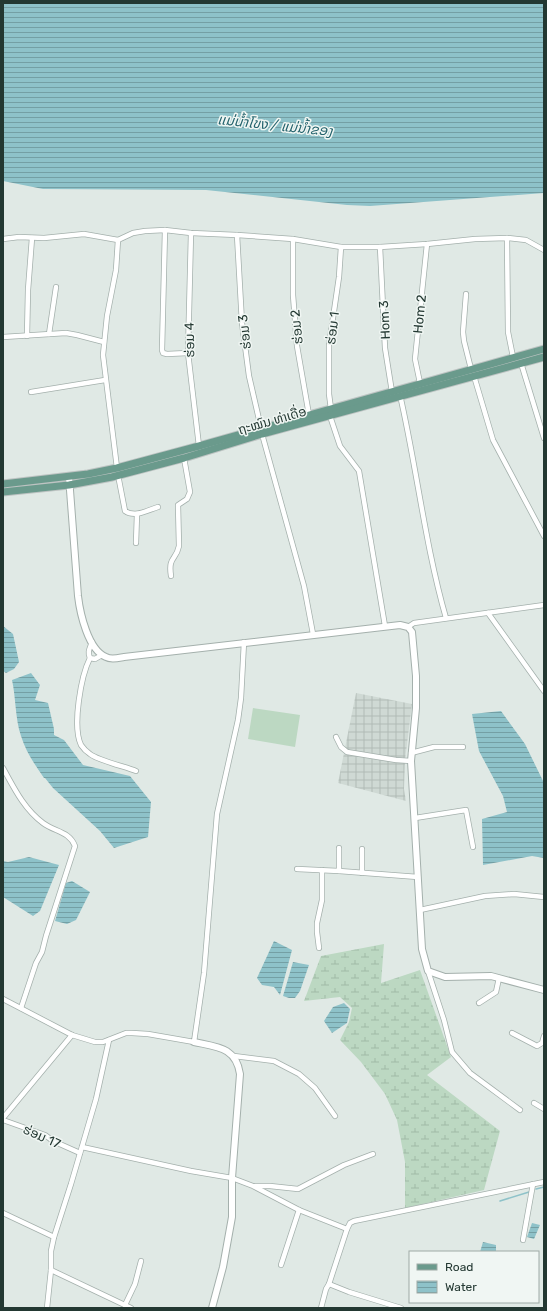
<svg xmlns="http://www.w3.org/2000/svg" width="547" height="1311" viewBox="0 0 547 1311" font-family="Rubik,'Noto Sans Lao','Noto Sans Thai',sans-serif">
  <defs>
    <pattern id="industrial-grid" width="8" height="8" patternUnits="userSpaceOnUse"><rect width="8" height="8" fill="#cfd9d4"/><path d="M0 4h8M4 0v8" fill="none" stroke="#b1bbb6"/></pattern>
    <pattern id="wetland-marsh" width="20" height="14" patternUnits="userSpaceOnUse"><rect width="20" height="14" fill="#bcd8c2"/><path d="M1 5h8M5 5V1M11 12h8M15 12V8" fill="none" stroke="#a1baa7"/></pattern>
    <pattern id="water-rules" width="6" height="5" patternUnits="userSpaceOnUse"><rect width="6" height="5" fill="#8ec2c9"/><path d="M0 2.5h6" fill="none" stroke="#749fa4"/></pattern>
  </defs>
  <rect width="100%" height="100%" fill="#e0e9e5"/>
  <polygon fill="url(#industrial-grid)" points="356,693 412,704 405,760 404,789 406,801 338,783"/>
  <polygon fill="#bcd8c2" points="253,708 300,715 295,747 248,739"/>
  <polygon fill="url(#wetland-marsh)" points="384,944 381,983 420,970 451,1057 427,1075 500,1131 484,1190 405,1208 405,1162 397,1120 385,1094 361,1062 340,1040 349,1022 352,1008 340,997 304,1001 321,956"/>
  <g fill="url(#water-rules)">
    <polygon points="3,3 544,3 544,193 370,206 347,205 206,190 43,189 3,181"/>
    <polygon points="3,626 13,634 19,662 14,669 6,673 3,671"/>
    <path d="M31,673L40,685L35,700L48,703L54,729V735L64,740L83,765L130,776L151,802L148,837L114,848L100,831L53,788L45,778H44C35,765 26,752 21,736C15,718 16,698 12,680Z"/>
    <polygon points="501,711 525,744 544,783 544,858 532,856 483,865 482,819 507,812 503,796 479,751 472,714"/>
    <polygon points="29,857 59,865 40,911 33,916 3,897 3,861 8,862"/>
    <polygon points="72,881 90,892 76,920 67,924 55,921 66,883"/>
    <polygon points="274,941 292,950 280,995 274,987 262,985 257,978"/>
    <polygon points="293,962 309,965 300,991 295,998 289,998 283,996"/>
    <polygon points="344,1003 350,1009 347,1023 332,1033 324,1021 333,1007"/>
    <polygon points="532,1223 540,1225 534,1239 527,1237"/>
    <polygon points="483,1242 496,1245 496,1252 480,1252"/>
  </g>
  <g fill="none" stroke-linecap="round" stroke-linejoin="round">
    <g stroke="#8ec2c9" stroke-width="1.5">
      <polyline points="536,1189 544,1187"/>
      <polyline points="500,1201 529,1192"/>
    </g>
    <g stroke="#a4b0ac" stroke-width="6">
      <g id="minor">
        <polyline points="165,230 162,350 163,353 167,354 188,353"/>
        <polyline points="191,233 188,353 199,446"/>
        <polyline points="237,235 242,323 249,376 261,428"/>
        <polyline points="507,238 508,332 513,357"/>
        <polyline points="3,239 19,237 44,238 84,234 118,240 133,233 145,231 165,230 191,233 237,235 293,239 341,247 380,247 427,244 475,239 507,238 526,240 544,250"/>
        <polyline points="293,239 293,295 297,346 309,415"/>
        <polyline points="380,247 385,348 392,392"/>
        <polyline points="466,294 463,332 464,341 471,369"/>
        <polyline points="49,334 56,287"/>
        <polyline points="27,336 28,290 32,238"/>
        <polyline points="3,337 66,333 77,335 104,342"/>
        <polyline points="521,363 544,438"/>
        <polyline points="474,376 493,440 544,536"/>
        <polyline points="420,383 415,359 427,244"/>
        <polyline points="31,392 105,380"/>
        <path d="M400,395C417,469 425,545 446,618"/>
        <polyline points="331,409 329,394 329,345 339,277 341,247"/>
        <polyline points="330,416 340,446 359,471 385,626"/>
        <polyline points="262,434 304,586 313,634"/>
        <polyline points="117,468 103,355 107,316 116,270 118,240"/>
        <path d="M118,475L125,511C135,518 148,510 158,507"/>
        <polyline points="136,543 137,514"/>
        <path d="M171,576C168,556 176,561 179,546L178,505L187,499L190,492L184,458"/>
        <polyline points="488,613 544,691"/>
        <polyline points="408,627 414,623 544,605"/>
        <path d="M92,642C90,648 87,652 90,658L95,659L102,655"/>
        <path d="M90,658C81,676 72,726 81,745C83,748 87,752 90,754C97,760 126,767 136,771"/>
        <polyline points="336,737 341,747 347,752 396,760 411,761"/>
        <polyline points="411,753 434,747 463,747"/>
        <path d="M3,768C14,788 24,809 43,823C55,832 69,831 75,846L46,936L42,952L36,963L21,1008"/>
        <polyline points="415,818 466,810 473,847"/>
        <polyline points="339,848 339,871"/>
        <polyline points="297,869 339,871 418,877"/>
        <polyline points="362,873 362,849"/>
        <polyline points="420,910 485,896 514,894 544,897"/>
        <polyline points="319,948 317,932 317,923 322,900 322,870"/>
        <polyline points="428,971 444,1020 452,1052 470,1073 520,1110"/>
        <polyline points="3,999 72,1035 95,1042 103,1042 126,1033 132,1033 148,1034 194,1042 204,973 217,814 238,720 241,698 244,642"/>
        <polyline points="479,1003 496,992 499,978"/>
        <polyline points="512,1033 537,1046 542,1043 544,1036"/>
        <polyline points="234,1056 274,1061 299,1074 315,1088 335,1116"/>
        <polyline points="534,1103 544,1109"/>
        <polyline points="3,1118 72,1035"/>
        <polyline points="3,1120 45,1135 53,1141 80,1153"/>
        <polyline points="82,1147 191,1171 232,1178 253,1186 299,1210 347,1229 350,1223 354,1221 544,1182"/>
        <polyline points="255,1186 270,1186 298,1189 344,1165 373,1154"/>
        <polyline points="3,1213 54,1237"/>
        <polyline points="523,1240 533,1184"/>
        <polyline points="281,1265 299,1210"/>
        <polyline points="51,1270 131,1308"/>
        <polyline points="329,1284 349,1292 401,1308"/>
        <polyline points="125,1305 135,1284 141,1261"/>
        <polyline points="47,1308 51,1270 51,1251 54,1237 71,1184 96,1099 109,1040"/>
        <polyline points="321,1308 326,1289 329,1284 347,1229"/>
      </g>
    </g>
    <g stroke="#a4b0ac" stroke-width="8">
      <g id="tertiary">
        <path d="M69,477L78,596C80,613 88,650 106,657C111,660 118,658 124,657L400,625L408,627L412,632L416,676V708L411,761L422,949L428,971L445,977L491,976L544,990"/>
        <path d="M194,1042C217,1047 236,1047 240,1074L232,1178V1217L223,1267L212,1308"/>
      </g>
    </g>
    <g stroke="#bdc3c2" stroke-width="9">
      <g id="primary">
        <polyline points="3,484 88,474 117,468 199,446 544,349"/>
        <polyline points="3,492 69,485 112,477 184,458 262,434 544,357"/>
      </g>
    </g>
    <use href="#minor" stroke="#fff" stroke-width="4.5"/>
    <use href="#tertiary" stroke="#fff" stroke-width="6"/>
    <use href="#primary" stroke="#6a9a8c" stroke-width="7"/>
  </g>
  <g text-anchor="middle" stroke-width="3" stroke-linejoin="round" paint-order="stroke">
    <g font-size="13" fill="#233832" stroke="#f0f6f3">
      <text transform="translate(419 314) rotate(-84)" y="5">Hom 2</text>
      <text transform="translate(384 320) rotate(-93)" y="5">Hom 3</text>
      <text transform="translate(296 327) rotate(-96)" y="5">ຮ່ອມ 2</text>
      <text transform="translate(332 328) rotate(-83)" y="5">ຮ່ອມ 1</text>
      <text transform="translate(244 332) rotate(-97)" y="5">ຮ່ອມ 3</text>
      <text transform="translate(189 340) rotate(-91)" y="5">ຮ່ອມ 4</text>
      <text transform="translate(272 420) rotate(-16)" y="5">ຖະໝົນ ທ່າເດື່ອ</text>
      <text transform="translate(42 1136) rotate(24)" y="5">ຮ່ອມ 17</text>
    </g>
    <g font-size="14" font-style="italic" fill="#24636d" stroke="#f0f6f3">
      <text transform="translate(275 125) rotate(6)" y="5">แม่น้ำโขง / ແມ່ນ້ຳຂອງ</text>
    </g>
  </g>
  <rect width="547" height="1311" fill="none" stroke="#233832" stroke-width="8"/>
  <rect x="409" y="1251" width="130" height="52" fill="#f0f6f3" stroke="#9eaaa6"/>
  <rect x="417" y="1264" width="20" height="6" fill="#6a9a8c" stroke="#9eaaa6"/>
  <text x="445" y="1271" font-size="12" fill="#233832">Road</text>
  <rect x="417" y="1281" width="20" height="12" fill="url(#water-rules)" stroke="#9eaaa6"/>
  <text x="445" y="1291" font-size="12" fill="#233832">Water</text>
</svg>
